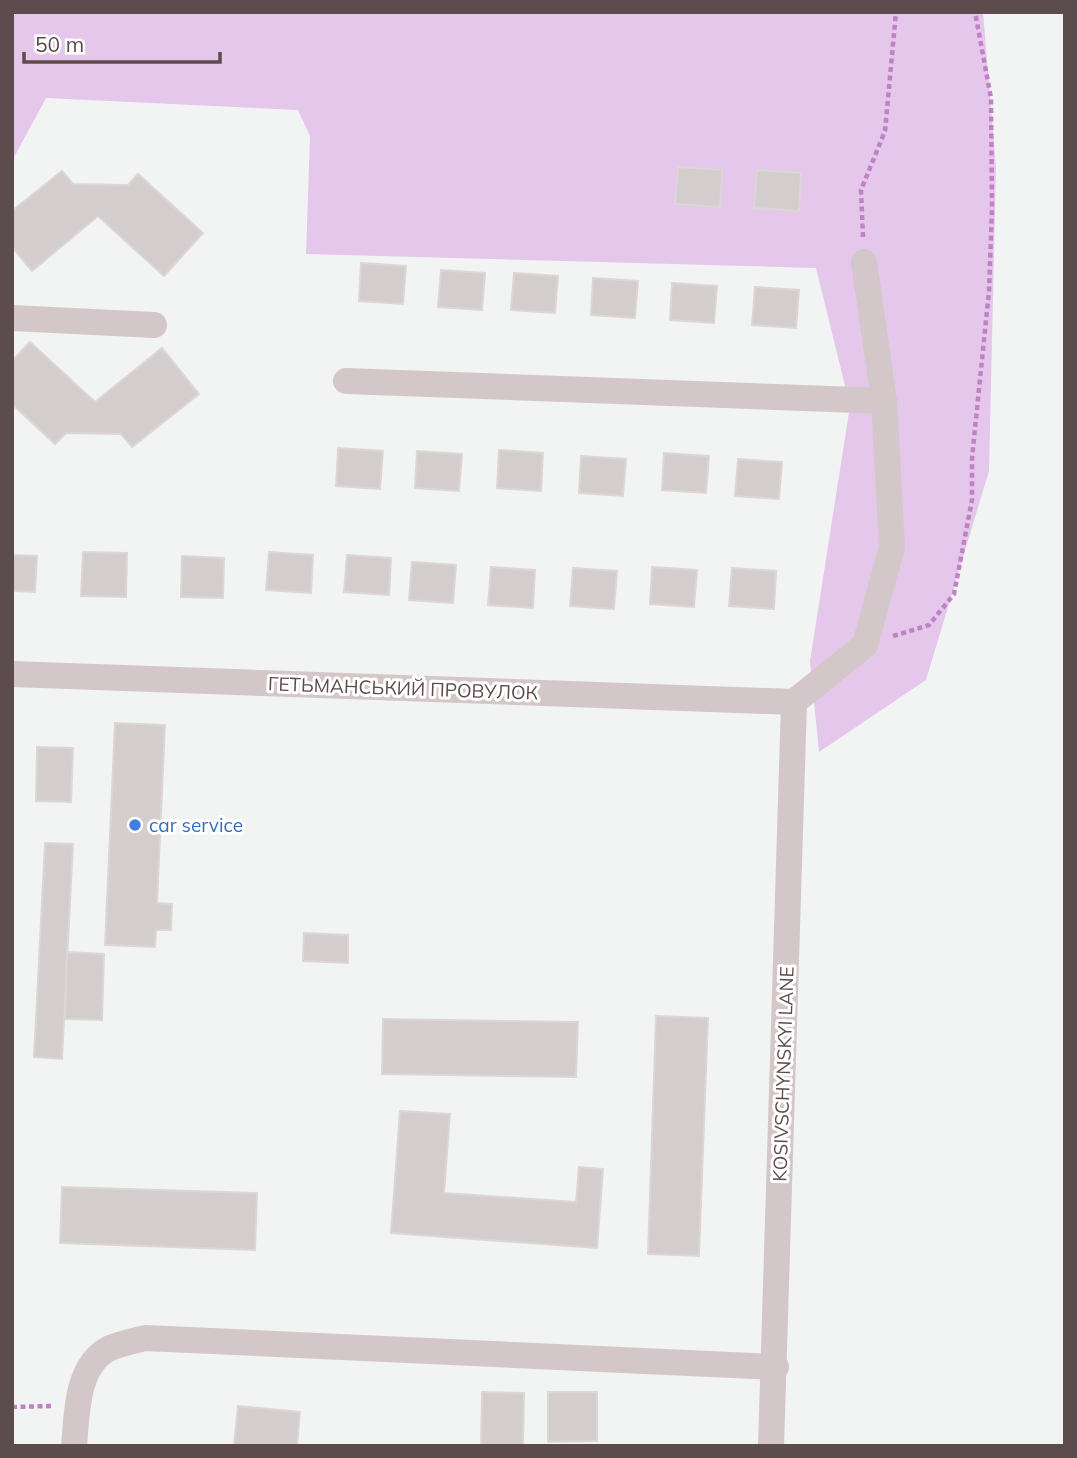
<svg xmlns="http://www.w3.org/2000/svg" width="1077" height="1458" viewBox="0 0 1077 1458" font-family="Mulish,sans-serif">
  <rect width="100%" height="100%" fill="#f2f4f3"/>
  <polygon fill="#e4c7eb" points="12,12 983,12 996,168 989,471 926,680 819,752 810,661 850,406 816,268 306,254 310,136 298,110 46,98 12,161"/>
  <g fill="#d3cdcd" stroke="#dcd7d6" stroke-width="2">
    <polygon points="678,167 722,170 720,207 675,204"/>
    <polygon points="757,170 801,173 799,211 754,208"/>
    <polygon points="62,171 73,184 128,185 138,174 203,233 164,276 98,216 32,271 12,247 12,211"/>
    <polygon points="361,263 406,266 403,304 359,301"/>
    <polygon points="441,270 485,273 482,310 438,307"/>
    <polygon points="514,273 558,276 555,313 511,310"/>
    <polygon points="593,278 638,281 635,318 591,315"/>
    <polygon points="672,283 717,286 714,323 670,320"/>
    <polygon points="755,287 799,290 796,328 752,325"/>
    <polygon points="30,342 95,402 162,348 199,394 132,447 121,434 66,433 55,444 12,404 12,361"/>
    <polygon points="338,448 383,451 380,489 336,486"/>
    <polygon points="499,450 543,453 541,491 497,488"/>
    <polygon points="417,451 462,454 459,491 415,488"/>
    <polygon points="664,453 709,456 706,493 662,490"/>
    <polygon points="581,456 626,459 623,496 579,493"/>
    <polygon points="738,459 782,462 779,499 735,496"/>
    <polygon points="83,552 127,553 126,597 81,596"/>
    <polygon points="269,552 313,555 311,593 266,590"/>
    <polygon points="12,555 37,556 35,592 12,591"/>
    <polygon points="347,555 391,558 389,595 344,592"/>
    <polygon points="182,556 224,558 223,598 181,597"/>
    <polygon points="412,562 456,565 453,603 409,600"/>
    <polygon points="491,567 535,570 533,608 488,605"/>
    <polygon points="652,567 697,570 694,607 650,604"/>
    <polygon points="573,568 617,571 614,609 570,606"/>
    <polygon points="732,568 776,571 774,609 729,606"/>
    <polygon points="115,723 165,725 157,903 172,904 171,930 156,930 155,947 105,945"/>
    <polygon points="37,747 73,748 71,802 36,801"/>
    <polygon points="45,843 73,844 62,1059 34,1057"/>
    <polygon points="304,933 348,935 348,963 303,961"/>
    <polygon points="67,952 104,954 102,1020 65,1019"/>
    <polygon points="656,1016 708,1018 699,1256 648,1254"/>
    <polygon points="383,1019 578,1022 576,1077 382,1074"/>
    <polygon points="400,1111 450,1114 444,1193 576,1202 579,1167 603,1169 597,1248 391,1233"/>
    <polygon points="62,1187 257,1193 255,1250 60,1243"/>
    <polygon points="482,1392 524,1393 523,1446 481,1446"/>
    <polygon points="548,1392 597,1392 597,1441 548,1442"/>
    <polygon points="238,1406 300,1412 297,1446 234,1446"/>
  </g>
  <g fill="none" stroke-linecap="round" stroke-linejoin="round">
    <g stroke="#c082c5" stroke-width="4.5" stroke-dasharray="5 3.5" stroke-linecap="butt">
      <polyline points="863,237 861,190 885,131 896,12"/>
      <polyline points="893,636 929,625 954,594 972,500 972,458 989,291 992,208 991,98 975,12"/>
      <polyline points="12,1407 52,1406"/>
    </g>
    <g stroke="#d4c7c9" stroke-width="26">
      <polyline points="12,318 154,325"/>
      <polyline points="346,381 884,401"/>
      <polyline points="12,674 794,702"/>
      <polyline points="794,702 865,645 892,547 884,401 864,262"/>
      <path d="M74,1446C77,1414 76,1367 108,1349C118,1344 134,1341 145,1338L776,1367"/>
      <polyline points="771,1446 794,702"/>
    </g>
  </g>
  <circle fill="#3f7fe0" stroke="#fff" stroke-width="2.5" cx="135" cy="825" r="7"/>
  <g text-anchor="middle" stroke-width="6" stroke-linejoin="round" paint-order="stroke">
    <g font-size="19" fill="#5d4c4d" stroke="#fff">
      <text transform="translate(403 688) rotate(2)" y="7">ГЕТЬМАНСЬКИЙ ПРОВУЛОК</text>
      <text transform="translate(783 1074) rotate(-88)" y="7">KOSIVSCHYNSKYI LANE</text>
    </g>
    <g font-size="19" fill="#366cbe" stroke="#fff" text-anchor="start">
      <text x="149" y="832">car service</text>
    </g>
  </g>
  <rect width="1077" height="1458" fill="none" stroke="#5d4c4d" stroke-width="28"/>
  <path d="M24 52v10h196v-10" fill="none" stroke="#5d4c4d" stroke-width="3.5"/>
  <text x="35" y="52" font-size="21" fill="#5d4c4d" stroke="#ffffff" stroke-width="5" paint-order="stroke">50 m</text>
</svg>
